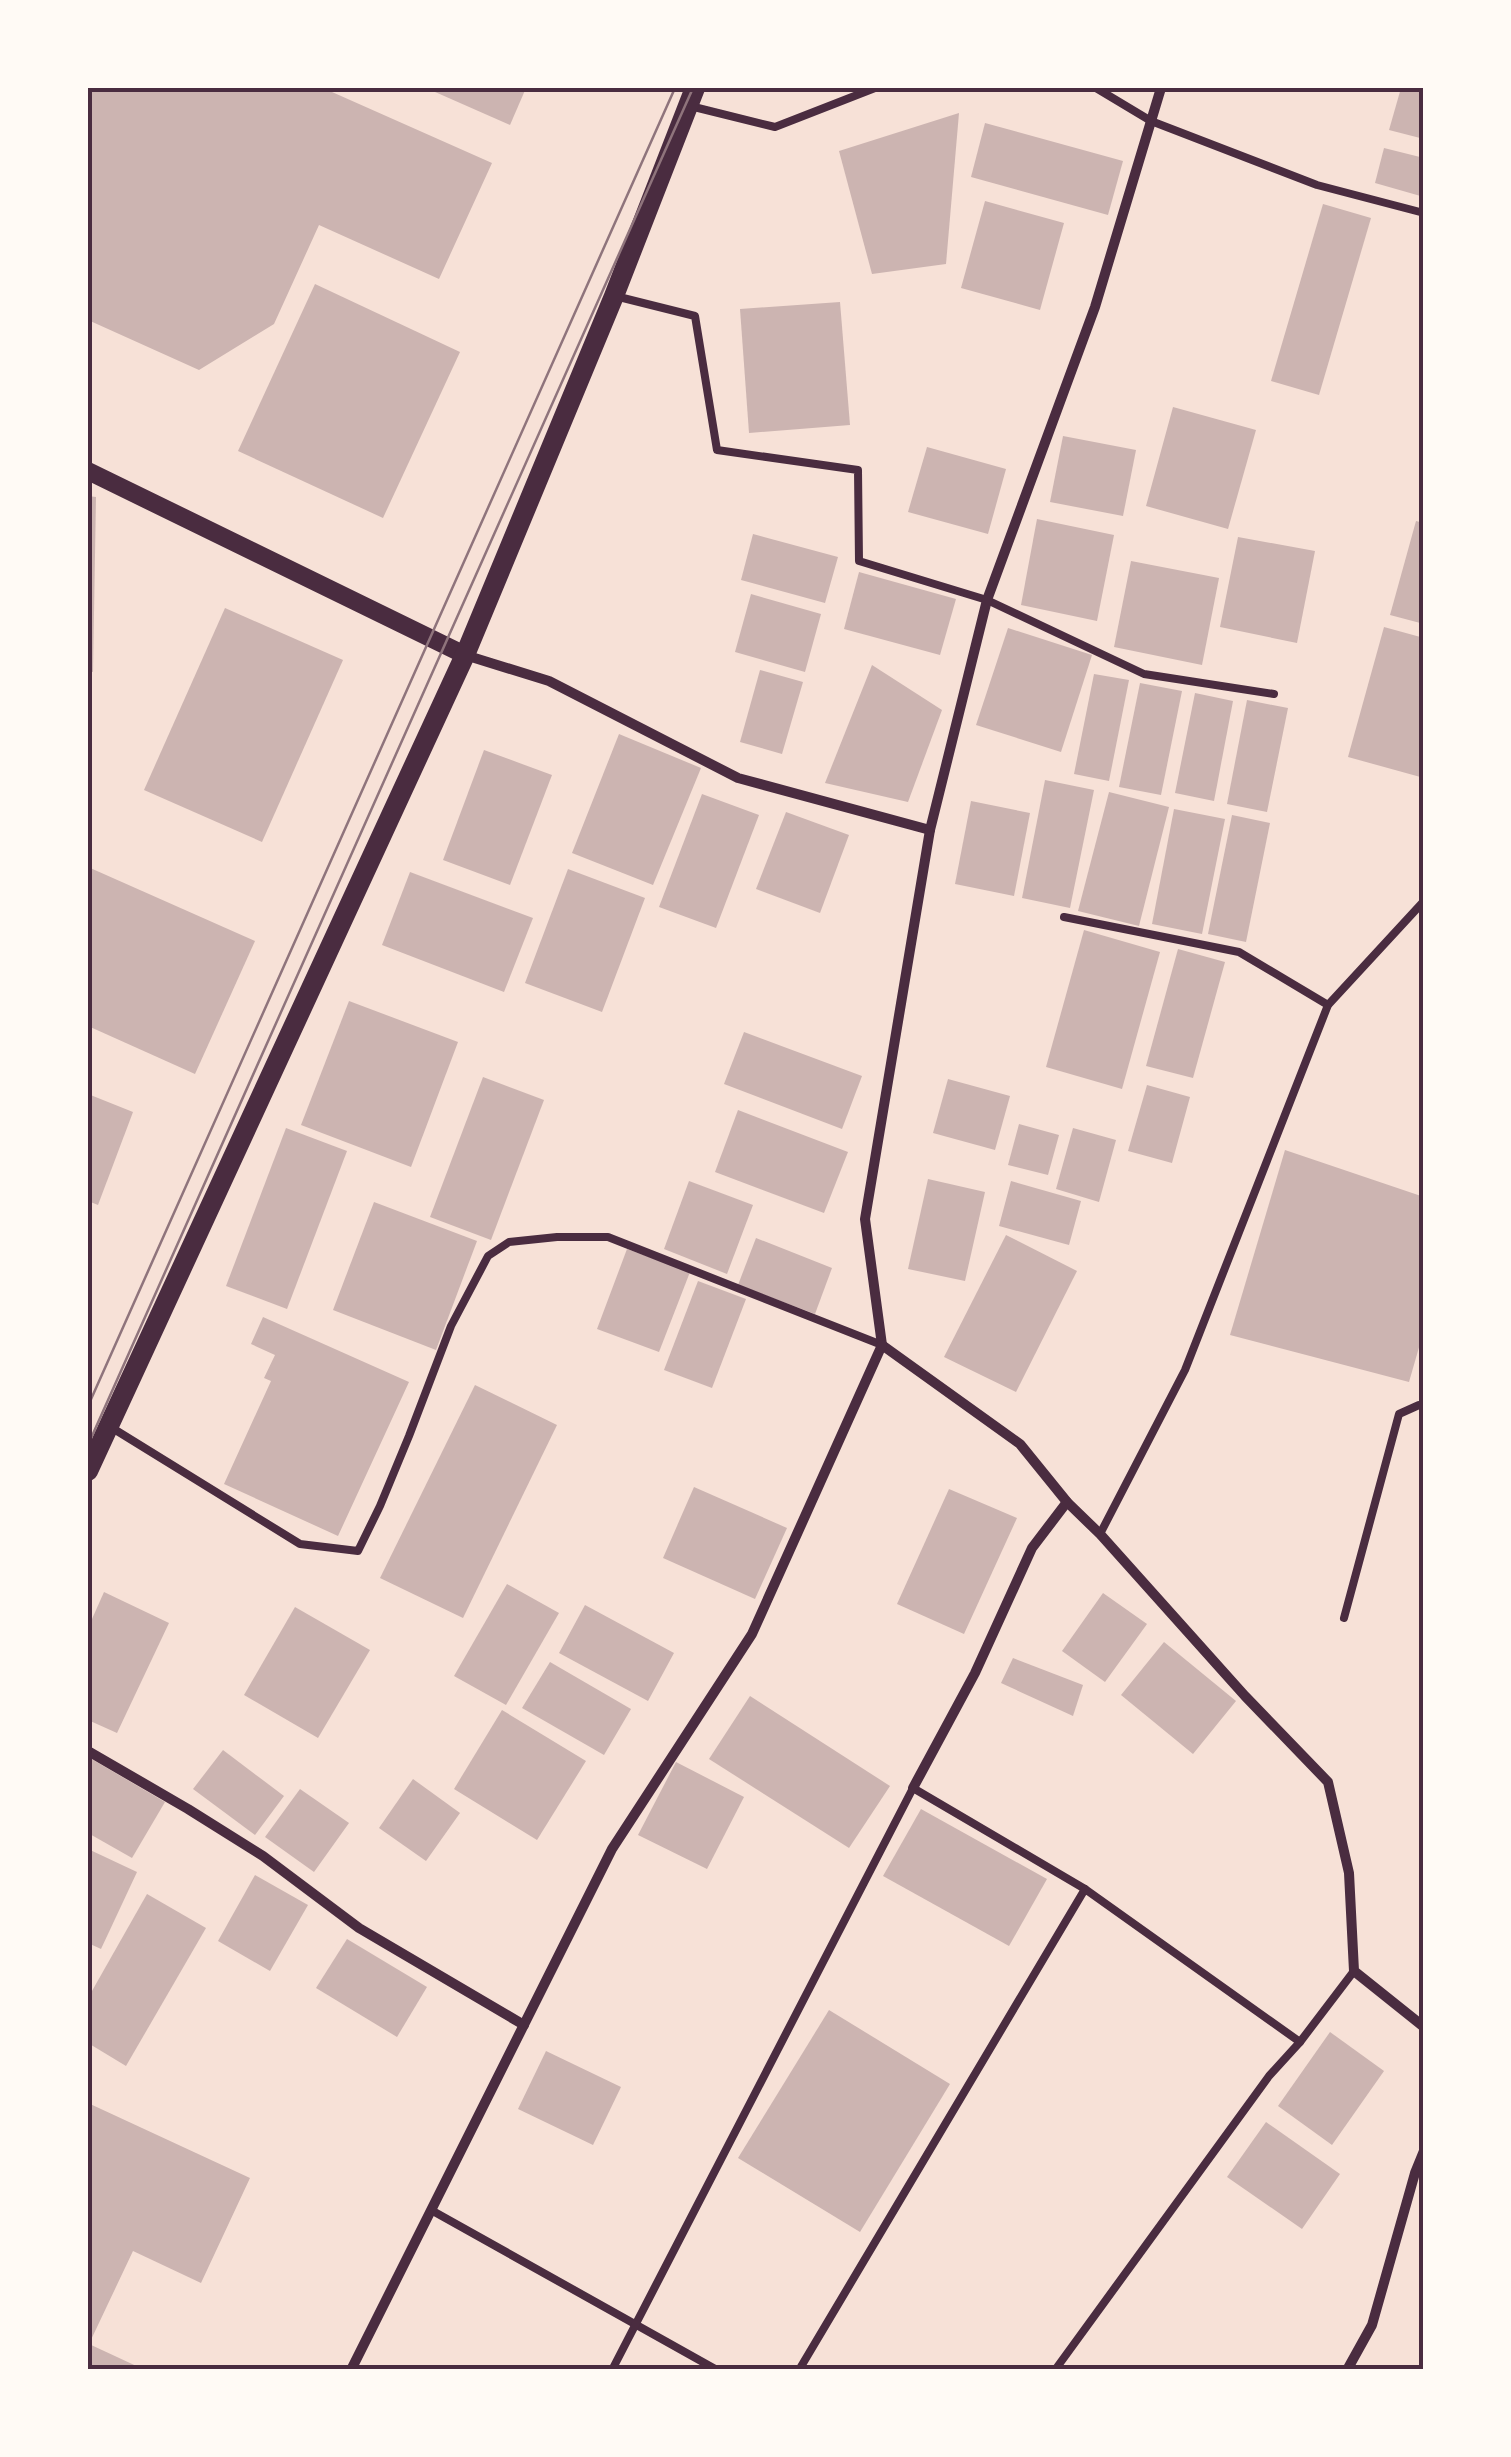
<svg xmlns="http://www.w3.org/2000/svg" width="1511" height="2457" viewBox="0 0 1511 2457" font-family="Bitter,serif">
  <rect width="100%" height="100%" fill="#f7e1d7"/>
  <g fill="#ccb4b1">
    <polygon points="88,88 323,88 492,163 439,279 319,225 274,324 199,370 88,320"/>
    <polygon points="426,88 526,88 510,125"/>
    <polygon points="1401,88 1424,88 1424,139 1389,130"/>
    <polygon points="959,113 946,264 872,274 839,151"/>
    <polygon points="985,123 1123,161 1108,215 971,177"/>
    <polygon points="1384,148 1424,158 1424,197 1375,183"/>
    <polygon points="985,201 1064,223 1040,310 961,288"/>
    <polygon points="1323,204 1371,218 1319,395 1271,381"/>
    <polygon points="315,284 460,352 383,518 238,451"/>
    <polygon points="840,302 850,425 749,433 740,309"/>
    <polygon points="1173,407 1256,430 1228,529 1146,506"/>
    <polygon points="1063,436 1136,450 1123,516 1050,502"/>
    <polygon points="927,447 1006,469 988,534 908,512"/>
    <polygon points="88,496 96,497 93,672 88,671"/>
    <polygon points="1037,519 1114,535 1097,621 1021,605"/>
    <polygon points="1416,521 1424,523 1424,624 1390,615"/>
    <polygon points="753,534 838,557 825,603 741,580"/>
    <polygon points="1238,537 1315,551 1297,643 1220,627"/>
    <polygon points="1131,561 1219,578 1202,665 1114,647"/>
    <polygon points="859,572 956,599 940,655 844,629"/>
    <polygon points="751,594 821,614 805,672 735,652"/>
    <polygon points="225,608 343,660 262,842 144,790"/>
    <polygon points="1384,627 1424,638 1424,778 1348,757"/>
    <polygon points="1008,628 1092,655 1061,752 976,725"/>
    <polygon points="872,665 942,710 908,802 825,783"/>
    <polygon points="760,670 803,682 782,754 740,742"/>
    <polygon points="1094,674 1129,680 1109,781 1074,774"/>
    <polygon points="1140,683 1182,691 1161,795 1119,787"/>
    <polygon points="1195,693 1233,701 1214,801 1175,793"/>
    <polygon points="1247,700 1288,708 1267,812 1227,804"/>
    <polygon points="619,734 701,768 653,885 572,853"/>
    <polygon points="484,750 552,775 510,885 443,860"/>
    <polygon points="1045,780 1094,790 1070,908 1022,898"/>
    <polygon points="1109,792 1169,807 1139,926 1078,911"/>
    <polygon points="702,794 759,815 716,928 659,907"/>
    <polygon points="971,801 1030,813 1014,896 955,884"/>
    <polygon points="1174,809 1225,819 1202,934 1152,924"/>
    <polygon points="786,812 849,835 820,913 756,889"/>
    <polygon points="1232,815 1270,823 1246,942 1208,934"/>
    <polygon points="88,867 255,941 195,1074 88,1026"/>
    <polygon points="568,869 645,898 602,1012 525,983"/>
    <polygon points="410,872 533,918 504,992 382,945"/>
    <polygon points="1084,930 1160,952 1122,1089 1046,1067"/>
    <polygon points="1178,949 1225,962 1193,1078 1146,1066"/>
    <polygon points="349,1001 458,1042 411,1167 301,1125"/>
    <polygon points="744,1032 862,1076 842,1129 724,1084"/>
    <polygon points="483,1077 544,1100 491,1240 430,1217"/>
    <polygon points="948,1079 1010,1096 995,1150 933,1133"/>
    <polygon points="1147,1085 1190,1097 1172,1163 1128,1151"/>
    <polygon points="88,1094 133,1112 98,1205 88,1201"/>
    <polygon points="738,1110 848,1152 824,1213 715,1172"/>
    <polygon points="1019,1124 1059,1135 1048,1175 1008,1165"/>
    <polygon points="286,1128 347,1151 287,1309 226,1286"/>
    <polygon points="1073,1128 1116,1140 1099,1202 1056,1189"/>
    <polygon points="1285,1150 1424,1197 1424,1330 1409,1382 1230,1335"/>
    <polygon points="928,1179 985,1192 965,1281 908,1269"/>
    <polygon points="689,1181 753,1205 727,1274 664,1249"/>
    <polygon points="1011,1181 1081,1201 1069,1245 999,1226"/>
    <polygon points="374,1202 477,1241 436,1350 333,1310"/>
    <polygon points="1006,1235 1077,1271 1016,1392 944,1357"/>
    <polygon points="756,1238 832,1268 815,1314 738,1285"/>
    <polygon points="627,1249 690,1272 659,1352 597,1329"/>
    <polygon points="698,1281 746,1299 712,1388 664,1370"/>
    <polygon points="263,1317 409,1382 338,1536 224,1484 271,1381 264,1378 275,1355 251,1344"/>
    <polygon points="475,1385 557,1425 463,1618 380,1578"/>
    <polygon points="694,1487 787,1528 755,1599 663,1558"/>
    <polygon points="949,1489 1017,1518 964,1634 897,1604"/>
    <polygon points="507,1584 559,1613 506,1705 454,1676"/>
    <polygon points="104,1592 169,1623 117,1733 88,1720 88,1628"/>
    <polygon points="1103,1593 1147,1624 1105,1682 1062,1651"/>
    <polygon points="585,1605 674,1653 648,1701 559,1653"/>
    <polygon points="295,1607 370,1650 318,1738 244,1695"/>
    <polygon points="1164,1642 1236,1701 1193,1754 1121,1695"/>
    <polygon points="1013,1658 1083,1685 1073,1716 1001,1683"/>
    <polygon points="550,1662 631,1709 604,1755 522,1708"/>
    <polygon points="750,1696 890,1786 849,1848 709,1759"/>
    <polygon points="502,1710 586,1761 537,1840 454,1789"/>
    <polygon points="223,1750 284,1796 255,1835 193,1789"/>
    <polygon points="88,1757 165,1802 132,1858 88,1833"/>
    <polygon points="676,1762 744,1797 707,1869 638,1835"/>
    <polygon points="413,1779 460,1813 426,1861 379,1828"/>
    <polygon points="300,1789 349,1823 314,1872 265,1837"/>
    <polygon points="921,1809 1047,1879 1009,1946 883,1876"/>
    <polygon points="88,1849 137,1872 101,1949 88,1943"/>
    <polygon points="255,1875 308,1905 270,1971 218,1941"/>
    <polygon points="147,1894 206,1928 126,2066 88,2043 88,1998"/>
    <polygon points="347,1939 427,1987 397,2037 316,1988"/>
    <polygon points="829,2010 950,2084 860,2232 738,2158"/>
    <polygon points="1330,2032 1384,2071 1332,2145 1278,2106"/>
    <polygon points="546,2051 621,2087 593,2145 518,2109"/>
    <polygon points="88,2103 250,2178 201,2283 133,2251 89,2344 145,2370 88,2370"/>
    <polygon points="1266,2122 1340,2174 1302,2229 1227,2177"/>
  </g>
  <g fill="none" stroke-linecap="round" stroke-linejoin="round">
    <g stroke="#4a2c40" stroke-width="8">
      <polyline points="1096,88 1151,121 1317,185 1424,213"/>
      <polyline points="690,106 775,127 875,88"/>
      <polyline points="615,296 695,316 717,450 858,470 859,561 987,600 1144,674 1274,694"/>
      <polyline points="1064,917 1239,952 1328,1005"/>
      <polyline points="109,1426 300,1544 358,1551 380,1506 409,1436 451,1326 488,1256 509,1242 557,1237 608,1237 882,1345"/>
      <polyline points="1100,1534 1185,1370 1328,1005 1424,901"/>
      <polyline points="1344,1618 1399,1414 1419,1405 1424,1406"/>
      <polyline points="431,2210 717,2370"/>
      <polyline points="612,2370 913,1788 1085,1889"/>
      <polyline points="799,2370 1085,1889 1300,2042"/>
      <polyline points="1055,2370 1269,2076 1300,2042 1354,1971"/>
    </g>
    <g stroke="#4a2c40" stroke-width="10">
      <polyline points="465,655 549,681 738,778 930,830"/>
      <polyline points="882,1345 865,1219 930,830 987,600 1095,307 1161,88"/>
      <polyline points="882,1345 1020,1444 1067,1502 1100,1534 1245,1696 1328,1782 1349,1873 1354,1971 1424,2027"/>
      <polyline points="88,1751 188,1809 263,1856 359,1928 524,2025"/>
      <polyline points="913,1788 975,1673 1032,1548 1067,1502"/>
      <polyline points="351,2370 612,1849 752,1634 882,1345"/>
      <polyline points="1347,2370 1372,2325 1415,2173 1424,2151"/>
    </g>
    <polyline stroke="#4a2c40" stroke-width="18" points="88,471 465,655"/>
    <polyline stroke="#4a2c40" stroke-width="20" points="88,1471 465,655 614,296 695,88"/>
    <g stroke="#8f747c" stroke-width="2.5">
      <polyline points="88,1406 675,88"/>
      <polyline points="88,1445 693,88"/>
    </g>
  </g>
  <rect width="1511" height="2457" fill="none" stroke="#fffaf5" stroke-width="180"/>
  <rect x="90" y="90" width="1331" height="2277" fill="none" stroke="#4a2c40" stroke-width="4"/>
</svg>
